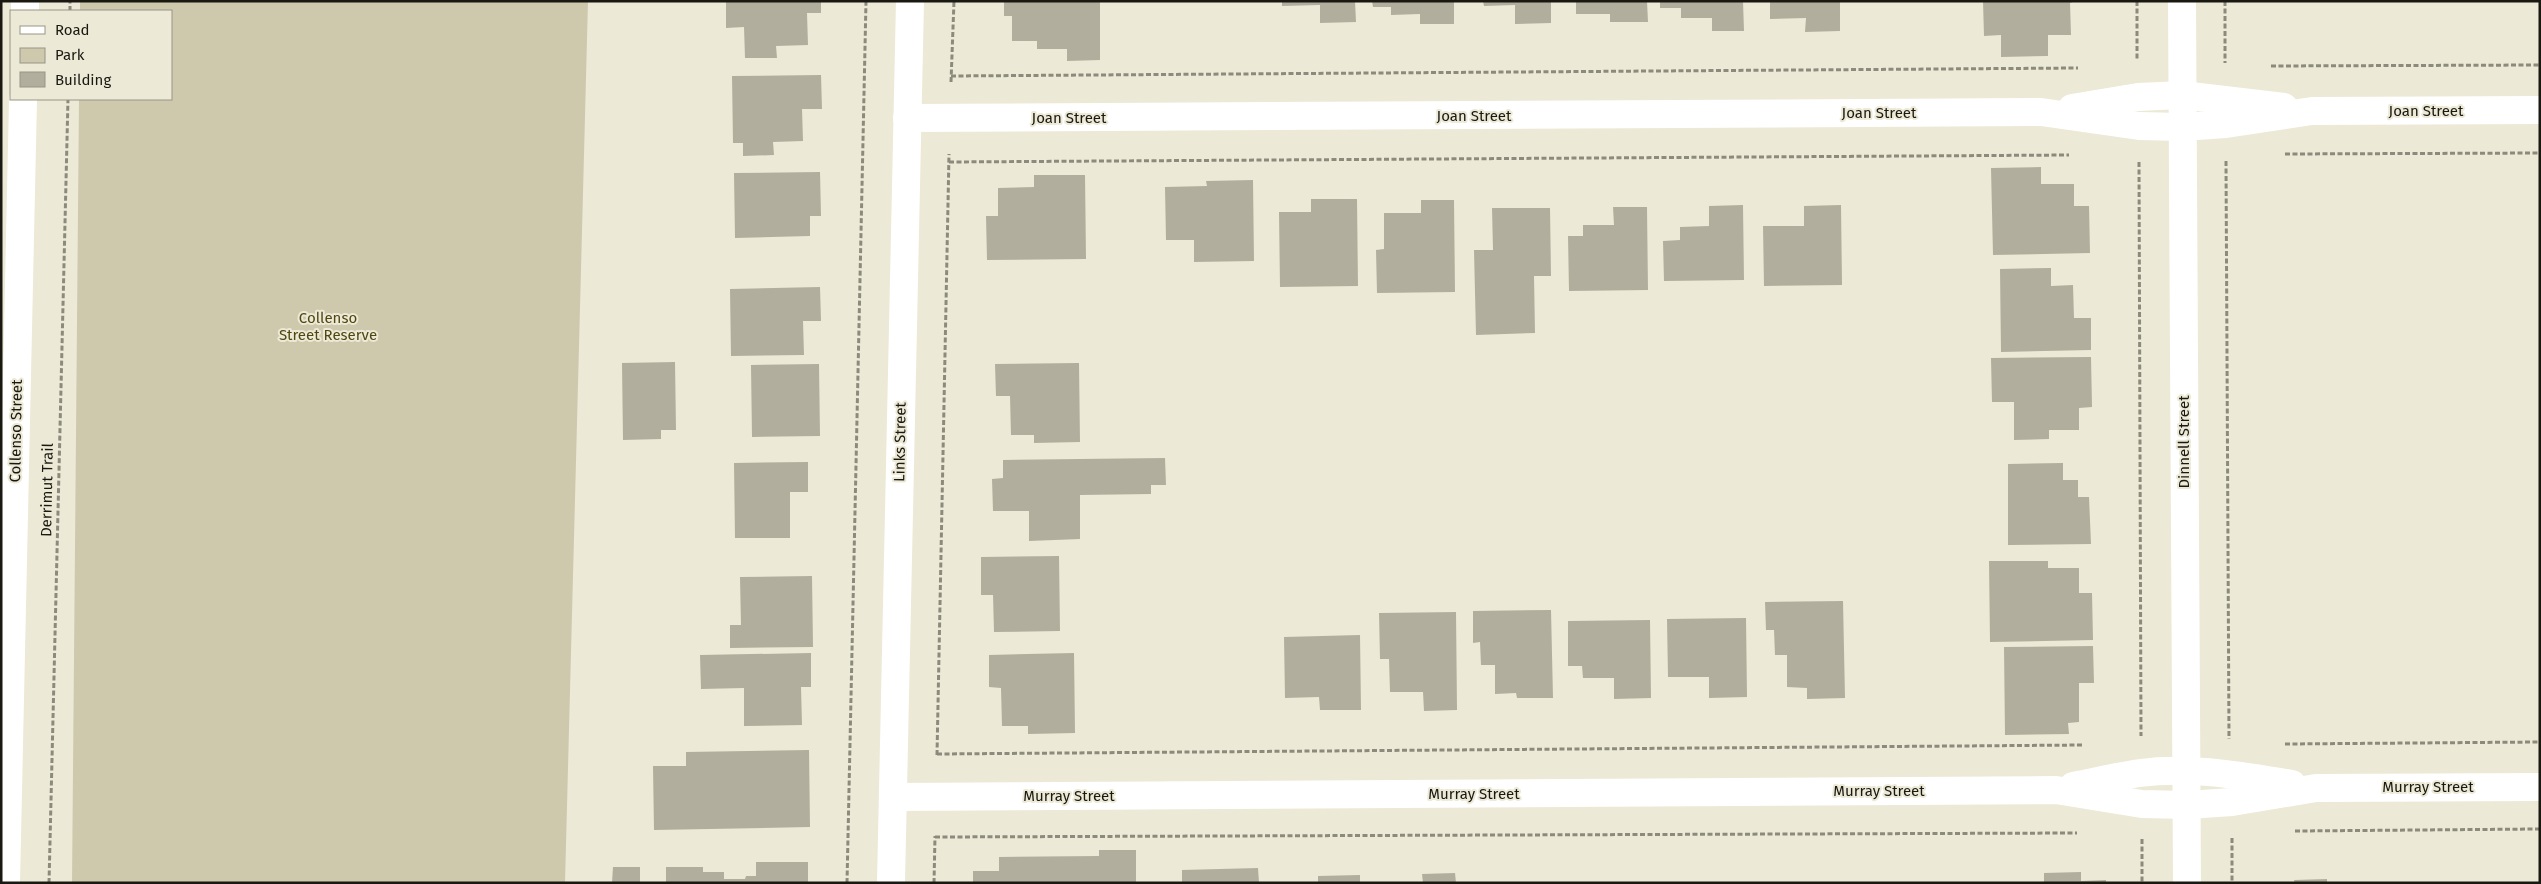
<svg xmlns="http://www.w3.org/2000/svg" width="2541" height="884" viewBox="0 0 2541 884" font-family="'Fira Sans',sans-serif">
  <rect width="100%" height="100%" fill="#ece9d6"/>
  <polygon fill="#cec8ad" points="80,1 588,1 565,883 72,883 79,99 171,99 171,11 80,11"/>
  <g fill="#b2ae9d">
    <polygon points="726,1 821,1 821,13 807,13 808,45 776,46 777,58 745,58 744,27 726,28"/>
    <polygon points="1004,1 1100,1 1100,60 1067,61 1067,49 1037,49 1037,41 1012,41 1012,16 1004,16"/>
    <polygon points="1282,1 1355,1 1356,22 1320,23 1320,5 1282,6"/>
    <polygon points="1372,1 1454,1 1454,24 1420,24 1420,14 1391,15 1391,7 1373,7"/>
    <polygon points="1483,1 1551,1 1551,23 1515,24 1515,5 1484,6"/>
    <polygon points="1576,1 1647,1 1648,22 1610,22 1610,14 1576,14"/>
    <polygon points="1660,1 1743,1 1744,31 1712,31 1712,18 1681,18 1681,8 1660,8"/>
    <polygon points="1770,1 1840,1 1840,31 1805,32 1806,18 1770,19"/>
    <polygon points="1983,1 2075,1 2070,3 2071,35 2048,35 2048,56 2001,57 2001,35 1984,36"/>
    <polygon points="821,75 822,109 802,109 803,141 773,142 774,155 743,156 743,143 733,143 732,76"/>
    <polygon points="2041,167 2041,184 2074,184 2074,206 2089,206 2090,253 1993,255 1991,168"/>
    <polygon points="820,172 821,216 810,216 810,236 735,238 734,173"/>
    <polygon points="1034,175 1085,175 1086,259 987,260 986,216 998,216 998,188 1034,187"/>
    <polygon points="1253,180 1254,261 1194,262 1194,240 1166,240 1165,187 1207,186 1206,181"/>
    <polygon points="1311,199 1357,199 1358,286 1280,287 1279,212 1311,212"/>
    <polygon points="1421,200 1454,200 1455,292 1377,293 1376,250 1384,249 1384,213 1421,213"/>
    <polygon points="1743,205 1744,280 1664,281 1663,241 1680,240 1680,227 1709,226 1709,206"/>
    <polygon points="1841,205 1842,285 1764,286 1763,226 1804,226 1804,206"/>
    <polygon points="1613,207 1647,207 1648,290 1569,291 1568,236 1583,236 1583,225 1614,225"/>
    <polygon points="1492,208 1550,208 1551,276 1534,276 1535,333 1476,335 1474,250 1493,250"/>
    <polygon points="2051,268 2051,286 2073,285 2074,318 2091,318 2091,350 2001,352 2000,269"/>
    <polygon points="820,287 821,321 803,321 804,355 731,356 730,289"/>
    <polygon points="2091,357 2092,407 2079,408 2079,430 2049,430 2049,439 2014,440 2014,402 1992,402 1991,358"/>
    <polygon points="675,362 676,430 661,430 661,439 623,440 622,363"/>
    <polygon points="1079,363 1080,442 1034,443 1034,435 1011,435 1010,396 996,396 995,364"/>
    <polygon points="819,364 820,436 752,437 751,365"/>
    <polygon points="1165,458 1166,485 1151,485 1151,494 1080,495 1080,539 1029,541 1029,511 993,511 992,479 1003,478 1003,460"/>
    <polygon points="808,462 808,492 790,492 790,538 735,538 734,463"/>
    <polygon points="2063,463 2063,480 2078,480 2078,497 2089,497 2091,544 2008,545 2008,464"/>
    <polygon points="1059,556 1060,631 994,632 993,595 981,595 981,557"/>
    <polygon points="1989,561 2048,561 2048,568 2079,568 2079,593 2092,593 2093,640 1990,642"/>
    <polygon points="812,576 813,647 730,648 730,625 741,625 740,577"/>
    <polygon points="1843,601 1845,698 1807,699 1807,688 1787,687 1787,655 1775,655 1774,630 1766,630 1765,602"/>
    <polygon points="1551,610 1553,698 1517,698 1516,693 1495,694 1495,665 1481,665 1480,642 1473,643 1473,611"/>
    <polygon points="1456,612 1457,710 1424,711 1423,692 1390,692 1389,659 1380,659 1379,613"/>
    <polygon points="1746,618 1747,697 1709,698 1709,677 1668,677 1667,619"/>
    <polygon points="1650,620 1651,698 1614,699 1614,678 1583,678 1582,666 1568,666 1568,621"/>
    <polygon points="1360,635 1361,710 1320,710 1319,697 1285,698 1284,637"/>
    <polygon points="2093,646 2094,683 2079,683 2079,722 2068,723 2069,734 2005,735 2004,647"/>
    <polygon points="811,653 811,687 801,687 802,725 744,726 744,688 701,689 700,655"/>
    <polygon points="1074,653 1075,733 1028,734 1028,726 1002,726 1001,688 989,687 989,655"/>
    <polygon points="809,750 810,827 654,830 653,766 686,766 686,752"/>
    <polygon points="1099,850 1136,850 1136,883 973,883 973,871 999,871 999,857 1099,856"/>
    <polygon points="756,862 808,862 808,883 666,883 666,867 703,867 703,872 724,872 724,879 745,879 746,876 756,876"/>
    <polygon points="613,867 640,867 640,883 612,883"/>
    <polygon points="1258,868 1259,883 1182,883 1182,870"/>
    <polygon points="2081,872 2081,881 2106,880 2106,883 2044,883 2044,873"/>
    <polygon points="1455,873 1456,883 1423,883 1422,874"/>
    <polygon points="1360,875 1360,883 1318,883 1318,876"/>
    <polygon points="2327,879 2327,883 2295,883 2294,880"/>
  </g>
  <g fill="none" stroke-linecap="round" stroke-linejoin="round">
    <g stroke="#8c8a7c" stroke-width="3" stroke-dasharray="5 2.5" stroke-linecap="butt">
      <polyline points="2137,1 2137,61"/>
      <polyline points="2225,1 2225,63"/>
      <polyline points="70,11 70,1"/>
      <polyline points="2271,66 2540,65"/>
      <polyline points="951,76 2078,68"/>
      <polyline points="951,82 954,1"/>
      <polyline points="2285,154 2540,153"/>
      <polyline points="2226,161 2229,739"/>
      <polyline points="949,162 2069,155"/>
      <polyline points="2139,162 2141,736"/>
      <polyline points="2285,744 2540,742"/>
      <polyline points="937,754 2084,745"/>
      <polyline points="937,755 949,154"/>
      <polyline points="2295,831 2540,829"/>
      <polyline points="935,837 2077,833"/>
      <polyline points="2232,838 2232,883"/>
      <polyline points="2142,839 2142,883"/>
      <polyline points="49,883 68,99"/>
      <polyline points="847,883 866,1"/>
      <polyline points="934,883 935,836"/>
    </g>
    <g stroke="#fff" stroke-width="28">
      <polyline points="2182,1 2187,883"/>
      <polyline points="25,11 25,1"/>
      <polyline points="2072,108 2138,97 2182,95 2284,107"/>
      <polyline points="907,118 2041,112 2139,126 2182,127 2226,124 2312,111 2540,110"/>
      <path d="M2073,786C2095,782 2118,776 2140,773C2191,766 2242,776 2292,784"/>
      <polyline points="893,797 2056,790 2142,804 2187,805 2232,802 2316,788 2540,787"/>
      <polyline points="6,883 23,99"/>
      <polyline points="891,883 910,1"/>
    </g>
  </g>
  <g text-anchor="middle" stroke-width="4" stroke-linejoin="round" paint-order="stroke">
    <g font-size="15" fill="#191811" stroke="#ece9d6">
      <text x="2426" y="116">Joan Street</text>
      <text x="1879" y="118">Joan Street</text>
      <text x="1474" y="121">Joan Street</text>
      <text x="1069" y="123">Joan Street</text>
      <text transform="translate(16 431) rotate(-89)" y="5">Collenso Street</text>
      <text transform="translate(900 442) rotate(-89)" y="5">Links Street</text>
      <text transform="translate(2184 442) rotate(-90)" y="5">Dinnell Street</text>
      <text transform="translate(47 490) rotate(-89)" y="5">Derrimut Trail</text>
      <text x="2428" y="792">Murray Street</text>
      <text x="1879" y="796">Murray Street</text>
      <text x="1474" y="799">Murray Street</text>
      <text x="1069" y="801">Murray Street</text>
    </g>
    <g font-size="15" fill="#504610" stroke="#ece9d6">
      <text x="328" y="323">Collenso<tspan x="328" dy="17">Street Reserve</tspan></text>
    </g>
  </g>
  <rect width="2541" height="884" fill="none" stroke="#191811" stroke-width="5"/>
  <rect x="10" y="10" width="162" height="90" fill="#ece9d6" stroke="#989587"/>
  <rect x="20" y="26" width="25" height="8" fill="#ffffff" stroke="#989587"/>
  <text x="55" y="35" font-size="15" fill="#191811">Road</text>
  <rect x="20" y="48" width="25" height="15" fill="#cec8ad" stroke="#989587"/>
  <text x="55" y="60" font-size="15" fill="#191811">Park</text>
  <rect x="20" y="72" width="25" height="15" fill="#b2ae9d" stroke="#989587"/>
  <text x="55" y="85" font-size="15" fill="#191811">Building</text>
</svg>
